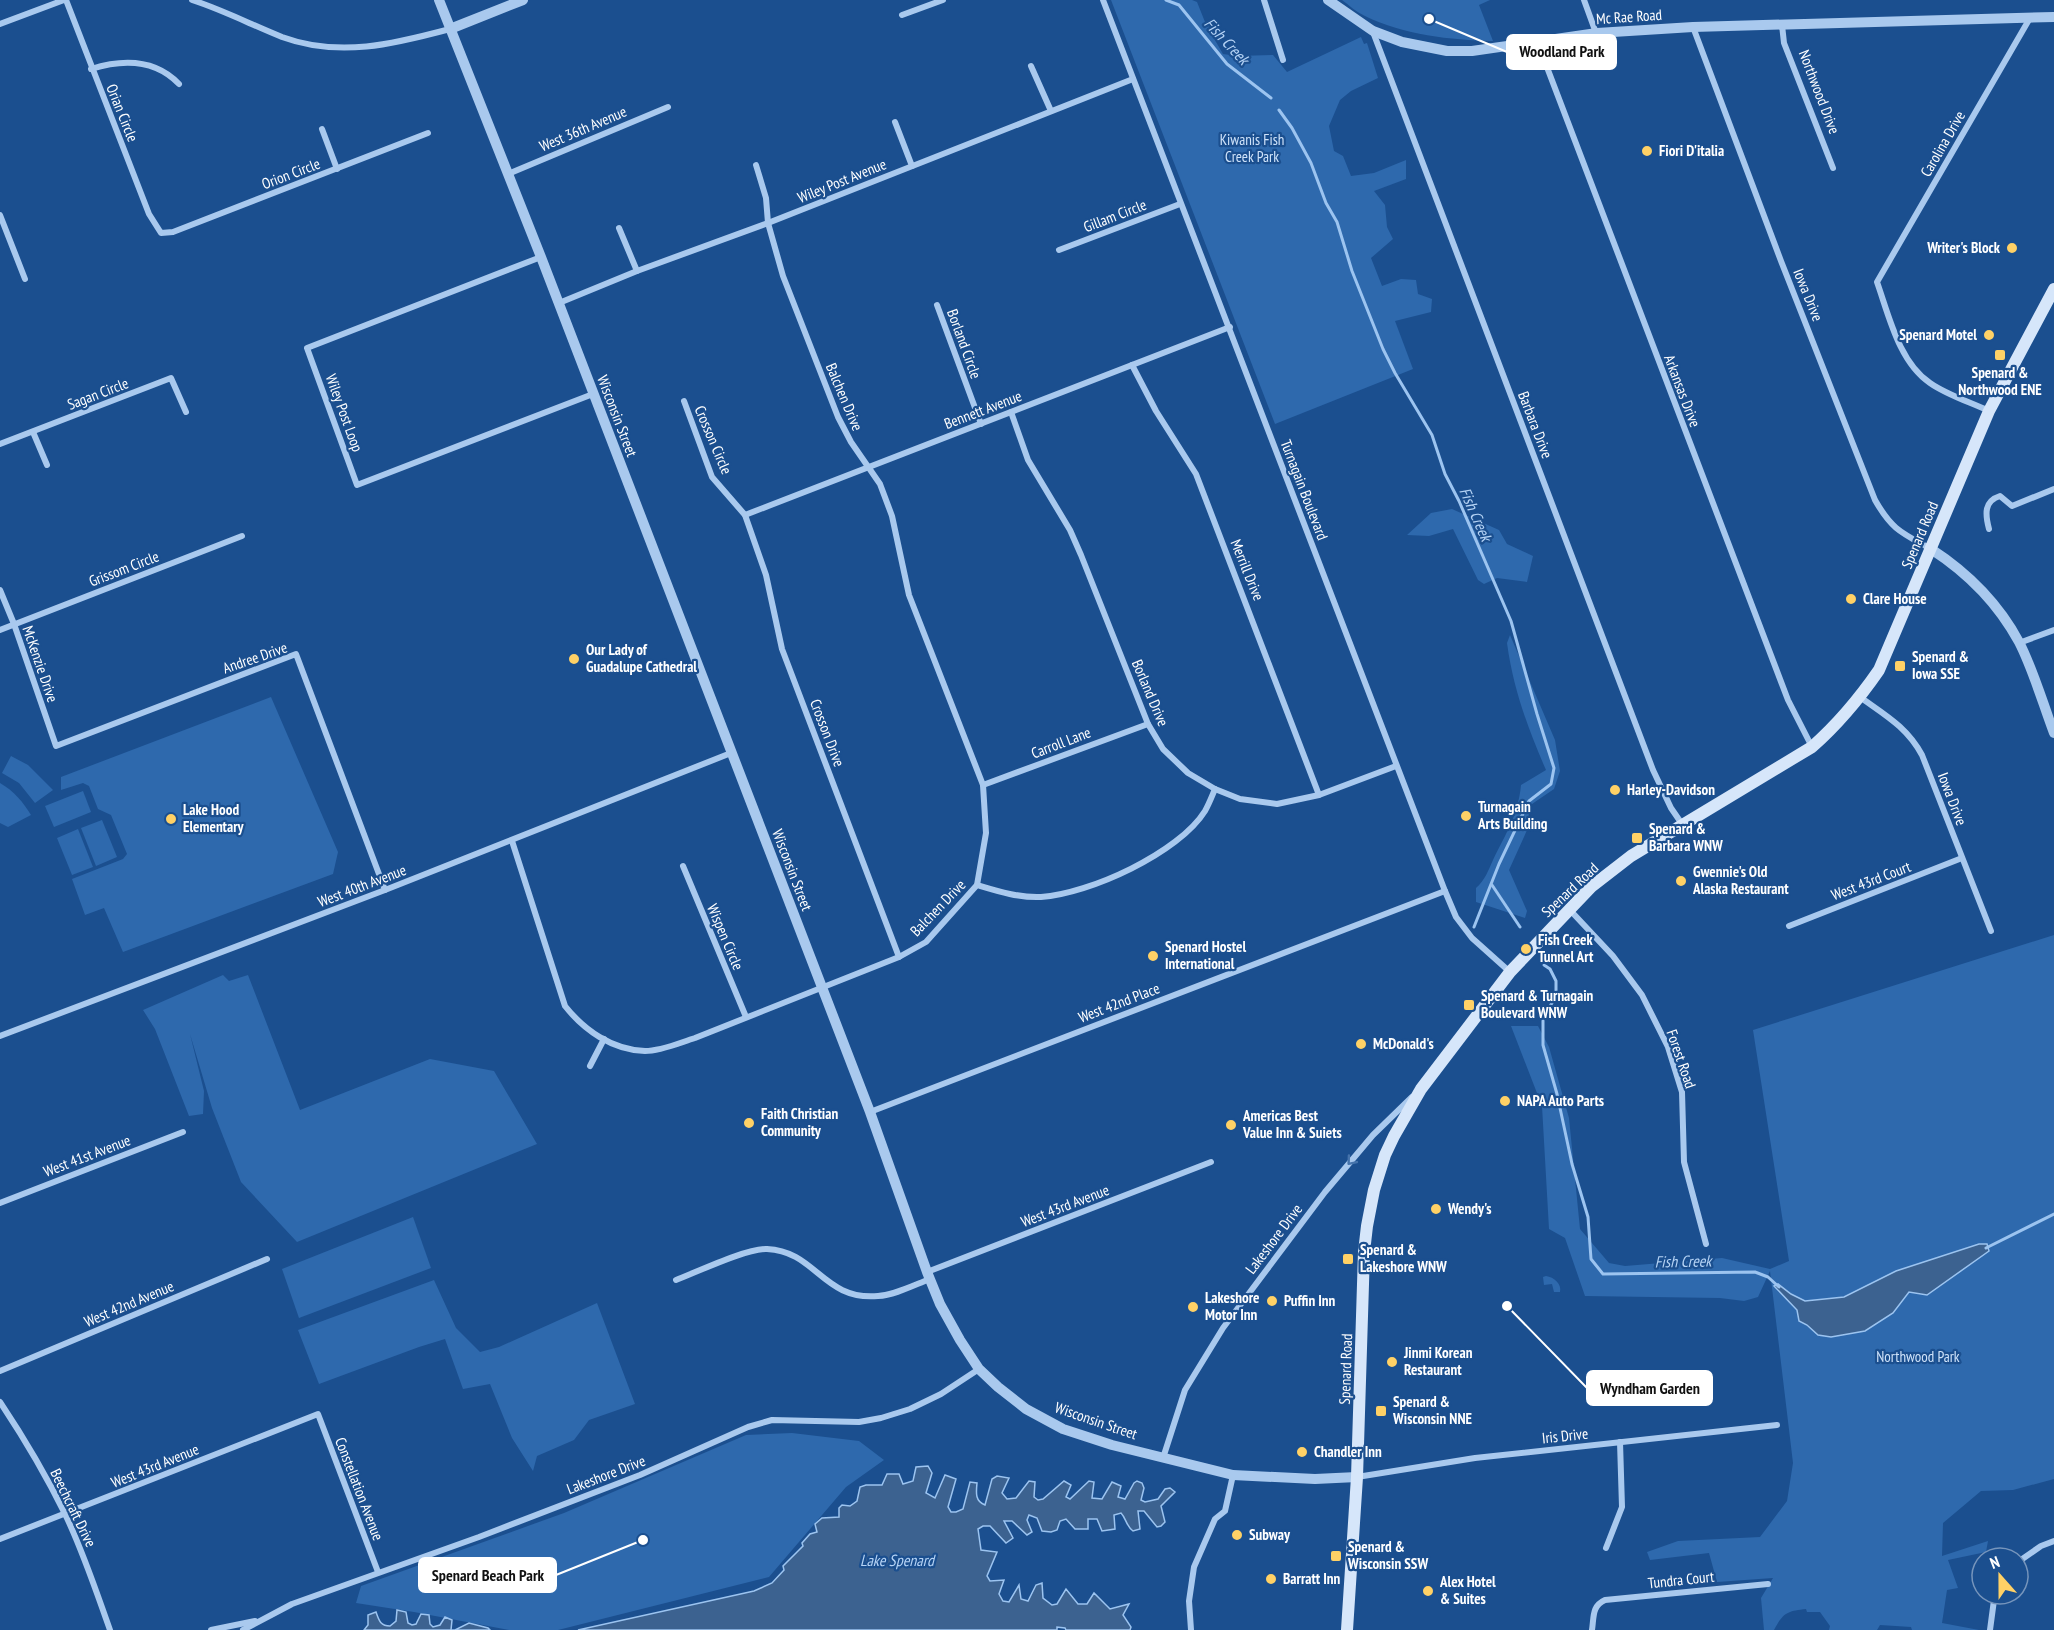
<svg xmlns="http://www.w3.org/2000/svg" width="2054" height="1630" viewBox="0 0 2054 1630" font-family="'PT Sans Narrow',sans-serif">
  <rect width="100%" height="100%" fill="#1b4f8f"/>
  <g fill="#2e69ad">
    <polygon points="1111,0 1192,0 1197,2 1205,22 1217,28 1212,35 1223,54 1237,56 1273,55 1287,72 1361,37 1364,44 1367,43 1378,78 1351,91 1340,100 1329,126 1334,151 1343,156 1351,176 1374,173 1406,160 1406,179 1374,191 1385,205 1387,227 1393,239 1371,258 1382,286 1401,279 1416,280 1418,294 1432,299 1431,312 1395,321 1413,369 1275,424"/>
    <path d="M1342,0H1490L1479,5L1493,41C1450,40 1404,35 1365,16C1356,12 1349,5 1342,0Z"/>
    <polygon points="1452,509 1499,530 1507,544 1533,556 1527,582 1497,578 1484,584 1478,580 1453,529 1429,536 1407,535 1431,513"/>
    <path d="M1510,635L1555,740L1560,771L1554,789L1532,804L1529,812L1528,828L1509,870L1527,911L1525,918L1476,902V888C1485,880 1488,871 1493,860C1506,833 1518,816 1521,785L1546,770C1528,729 1513,688 1507,643Z"/>
    <polygon points="271,697 338,852 333,874 123,952 104,908 85,915 72,879 123,859 127,854 111,815 98,809 89,786 83,783 61,790 61,777"/>
    <polygon points="11,756 28,765 53,790 35,803 19,783 2,773"/>
    <path d="M0,783C14,791 23,802 31,815L8,827L0,823Z"/>
    <polygon points="83,791 91,812 54,827 45,806"/>
    <polygon points="102,820 117,857 96,866 81,828"/>
    <polygon points="78,829 93,867 72,875 57,838"/>
    <path d="M2054,935V1479L2013,1490L1981,1491L1943,1523L1942,1556L1988,1541L1986,1552L1948,1560L1958,1588L1947,1590L1942,1623L1979,1630H1912L1911,1627L1880,1625L1877,1630H1829L1830,1626L1820,1612H1807L1806,1609C1787,1611 1783,1613 1774,1630H1764L1761,1598L1773,1578L1717,1582L1709,1553L1650,1560L1647,1552L1678,1541L1760,1537L1787,1501L1793,1463L1770,1271L1758,1297L1744,1301L1720,1298L1585,1296L1565,1238L1549,1229L1542,1106L1511,1026H1538L1549,1047L1569,1118L1580,1229L1609,1263L1625,1266L1722,1258L1770,1269L1789,1261L1753,1030Z"/>
    <polygon points="223,975 229,981 248,975 300,1110 430,1059 494,1071 537,1144 297,1242 241,1182 212,1108 190,1034 204,1091 203,1114 189,1116 155,1029 143,1010"/>
    <polygon points="413,1217 431,1268 299,1318 282,1269"/>
    <path d="M1546,1276C1554,1277 1562,1284 1560,1292H1554L1552,1284L1544,1285L1543,1277Z"/>
    <polygon points="434,1280 456,1328 480,1352 499,1347 597,1303 635,1404 589,1420 574,1440 537,1456 533,1471 512,1438 490,1384 463,1389 445,1339 419,1347 319,1384 298,1330"/>
    <polygon points="792,1433 859,1441 884,1460 846,1487 769,1577 558,1630 509,1630 414,1612 356,1603 361,1586 564,1513 746,1435"/>
  </g>
  <g fill="#3c6290" stroke="#9cc4f0" stroke-width="1.5">
    <polygon points="1979,1244 1987,1244 1989,1251 1927,1295 1909,1292 1893,1313 1865,1331 1831,1337 1818,1335 1807,1325 1799,1321 1797,1310 1774,1286 1778,1284 1791,1294 1805,1301 1844,1297 1896,1271"/>
    <path d="M928,1466L932,1473L926,1493L935,1498L945,1475L956,1479L948,1507L951,1512H956L963,1509L970,1482L977,1483C976,1493 975,1501 985,1505L992,1479L997,1476L1009,1478L1002,1493L1007,1499L1016,1498L1029,1481L1035,1482L1034,1497L1038,1500L1043,1499L1064,1481L1071,1485L1066,1497L1070,1499L1089,1481L1094,1482L1092,1498L1102,1499L1112,1482L1121,1486L1118,1497L1125,1499L1134,1483L1137,1481L1142,1483L1144,1488L1141,1500L1145,1502L1158,1499L1165,1489L1170,1488L1175,1492L1161,1506L1165,1522L1161,1526L1157,1527L1144,1511H1138L1140,1529L1133,1531C1126,1526 1126,1518 1121,1513L1114,1515L1115,1529L1102,1531L1097,1519H1088V1529H1075L1066,1519L1060,1521L1057,1530L1051,1532L1042,1531L1037,1518L1029,1515L1027,1520L1032,1532L1027,1535L1012,1521H1004L1013,1538L1006,1543L990,1526H983L978,1529L981,1550L997,1552L987,1576L990,1581L1004,1580L999,1594L1003,1601L1009,1602L1019,1585L1021,1599L1028,1601L1036,1585L1042,1583L1043,1598L1052,1605L1057,1604L1066,1589L1078,1604H1087L1094,1593L1110,1609L1129,1604L1123,1615L1131,1627L1130,1630H1066L1065,1628L1057,1627V1630H578L754,1591L772,1583L784,1570L783,1566L803,1546L802,1543L810,1534L817,1532L815,1524L822,1518L839,1517V1508L842,1505L850,1506L857,1501L860,1487L866,1485H882L887,1474H899L903,1484L913,1481L916,1467Z"/>
    <path d="M397,1610L406,1612L408,1623L412,1625L416,1624L421,1614L429,1615L430,1624L433,1627L440,1625L445,1617L452,1620L451,1630H455L469,1623L488,1628L490,1630H364L368,1625V1615L376,1612C379,1620 380,1626 390,1626L396,1621Z"/>
  </g>
  <g fill="none" stroke-linecap="round" stroke-linejoin="round">
    <g stroke="#9cc4f0" stroke-width="3">
      <polyline points="1166,0 1179,5 1227,64 1271,98"/>
      <polyline points="1279,110 1292,128 1311,163 1326,203 1337,222 1352,271 1383,349 1395,373 1432,435 1445,474 1459,501 1511,621 1537,714 1554,768 1551,784 1529,801 1499,864 1474,927"/>
      <polyline points="1492,885 1520,927"/>
      <polyline points="1544,965 1550,969 1556,981 1556,996 1543,1018 1543,1045 1557,1094 1572,1164 1588,1217 1591,1259 1603,1274 1755,1272 1768,1277 1779,1287"/>
      <polyline points="1986,1248 2054,1214"/>
    </g>
    <g stroke="#a9c9ee" stroke-width="6">
      <polyline points="66,0 149,214 161,233 173,232 428,133"/>
      <path d="M192,0C223,10 252,25 282,37C339,58 394,44 450,29"/>
      <polyline points="1103,0 1445,891 1456,917 1472,938 1510,972"/>
      <polyline points="1264,0 1283,60"/>
      <polyline points="1584,0 1596,33"/>
      <polyline points="902,15 943,0"/>
      <polyline points="0,24 64,0"/>
      <polyline points="1782,25 1784,43 1833,168"/>
      <path d="M1693,27L1781,261L1875,500C1892,530 1902,533 1931,549"/>
      <polyline points="1373,32 1653,770 1671,808 1682,824"/>
      <polyline points="1537,41 1788,700 1812,747"/>
      <polyline points="1031,66 1051,111"/>
      <path d="M91,69C123,59 155,59 179,84"/>
      <polyline points="895,122 912,166"/>
      <polyline points="322,129 337,169"/>
      <polyline points="508,174 668,107"/>
      <polyline points="0,215 25,279"/>
      <polyline points="619,228 637,271"/>
      <polyline points="1059,250 1180,204"/>
      <polyline points="541,257 307,348 357,485 593,394"/>
      <polyline points="559,303 637,271 768,223 1133,79"/>
      <polyline points="937,305 981,424"/>
      <polyline points="1132,365 1156,411 1196,474 1319,795"/>
      <polyline points="684,401 712,477 745,515 766,575 782,649 899,957"/>
      <path d="M1989,411C1970,402 1947,395 1930,383C1899,362 1889,316 1877,282L2030,18"/>
      <polyline points="1011,412 1028,460 1070,530 1081,555 1148,724 1163,749 1188,773 1215,789 1240,799 1277,804 1319,795 1396,766"/>
      <polyline points="33,432 47,465"/>
      <polyline points="0,444 171,378 186,412"/>
      <polyline points="745,515 1230,327"/>
      <path d="M1989,529C1985,514 1984,501 2000,496L2012,506L2054,489"/>
      <polyline points="0,590 14,624 56,746 296,654 385,890"/>
      <polyline points="0,630 242,536"/>
      <polyline points="2019,643 2054,630"/>
      <path d="M1860,697C1885,715 1907,727 1922,755L1991,931"/>
      <polyline points="983,785 1148,724"/>
      <path d="M512,841L565,1006C584,1030 612,1050 645,1051C661,1051 679,1043 695,1038L899,957L926,942L977,885L986,833L983,785L909,595L892,516L880,484L851,442L838,417L783,276L768,223L766,198L756,165"/>
      <polyline points="683,866 746,1017"/>
      <path d="M977,885C997,891 1019,898 1041,897C1089,894 1179,853 1205,811C1209,804 1212,796 1215,789"/>
      <polyline points="1569,909 1613,956 1642,995 1668,1047 1682,1092 1684,1162 1706,1244"/>
      <polyline points="1789,926 1962,858"/>
      <polyline points="0,1036 385,890 731,753"/>
      <polyline points="590,1066 604,1039"/>
      <polyline points="870,1112 1445,891"/>
      <polyline points="0,1203 183,1132"/>
      <polyline points="927,1272 1211,1162"/>
      <path d="M676,1280C697,1272 747,1248 767,1249C816,1251 823,1301 878,1296C895,1295 914,1285 930,1279"/>
      <polyline points="0,1371 267,1259"/>
      <path d="M0,1402C24,1438 46,1475 65,1514C83,1551 96,1591 110,1630"/>
      <polyline points="1163,1458 1185,1390 1223,1328 1325,1192 1373,1135 1412,1097"/>
      <polyline points="1357,1477 1475,1458 1777,1425"/>
      <polyline points="0,1539 318,1414 378,1572"/>
      <polyline points="1606,1548 1622,1507 1620,1442"/>
      <polyline points="2018,1562 2041,1546 2054,1541"/>
      <polyline points="211,1630 255,1621"/>
      <polyline points="243,1630 292,1604 479,1537 640,1475 748,1427 772,1420 859,1422 881,1418 910,1409 941,1394 979,1369"/>
      <polyline points="1191,1630 1189,1601 1194,1567 1215,1519 1225,1511 1233,1475"/>
      <path d="M1592,1630C1594,1616 1592,1606 1605,1600L1768,1584"/>
      <polyline points="1990,1630 1994,1600 1997,1594"/>
    </g>
    <g stroke="#a9c9ee" stroke-width="10">
      <polyline points="439,0 541,257 870,1112 927,1272 940,1304 960,1340 979,1369 998,1387 1026,1409 1063,1429 1112,1445 1233,1475 1315,1479 1357,1477"/>
      <polyline points="1328,0 1373,31 1402,42 1447,51 1472,51 1597,33 1693,27 2054,17"/>
      <polyline points="450,29 523,0"/>
      <path d="M1931,549C1968,573 1998,603 2019,642C2033,669 2043,704 2054,733"/>
    </g>
    <path stroke="#d6e6fa" stroke-width="12" d="M1347,1630L1357,1477L1364,1252L1367,1226L1374,1190L1385,1155L1394,1136L1421,1089L1510,972L1591,887L1631,856L1812,747C1838,724 1859,699 1879,670L1989,411L2054,289"/>
  </g>
  <defs><path id="oneway-chevron" d="M-2-3.5L2.5 0L-2 3.5" fill="none" stroke-width="1.6" stroke-linecap="round" stroke-linejoin="round" transform="scale(1.5)"/></defs>
  <use stroke="#4674ac" href="#oneway-chevron" transform="translate(1351 1161) rotate(130)"/>
  <g fill="#ffd166" stroke="#1b4f8f" stroke-width="2">
    <circle cx="1647" cy="151" r="6"/>
    <circle cx="2012" cy="248" r="6"/>
    <circle cx="1989" cy="335" r="6"/>
    <rect x="1994" y="349" width="12" height="12" rx="3"/>
    <circle cx="1851" cy="599" r="6"/>
    <circle cx="574" cy="659" r="6"/>
    <rect x="1894" y="660" width="12" height="12" rx="3"/>
    <circle cx="1615" cy="790" r="6"/>
    <circle cx="1466" cy="816" r="6"/>
    <circle cx="171" cy="819" r="6"/>
    <rect x="1631" y="832" width="12" height="12" rx="3"/>
    <circle cx="1681" cy="881" r="6"/>
    <circle cx="1526" cy="949" r="6"/>
    <circle cx="1153" cy="956" r="6"/>
    <rect x="1463" y="999" width="12" height="12" rx="3"/>
    <circle cx="1361" cy="1044" r="6"/>
    <circle cx="1505" cy="1101" r="6"/>
    <circle cx="749" cy="1123" r="6"/>
    <circle cx="1231" cy="1125" r="6"/>
    <circle cx="1436" cy="1209" r="6"/>
    <rect x="1342" y="1253" width="12" height="12" rx="3"/>
    <circle cx="1272" cy="1301" r="6"/>
    <circle cx="1193" cy="1307" r="6"/>
    <circle cx="1392" cy="1362" r="6"/>
    <rect x="1375" y="1405" width="12" height="12" rx="3"/>
    <circle cx="1302" cy="1452" r="6"/>
    <circle cx="1237" cy="1535" r="6"/>
    <rect x="1330" y="1550" width="12" height="12" rx="3"/>
    <circle cx="1271" cy="1579" r="6"/>
    <circle cx="1428" cy="1591" r="6"/>
  </g>
  <g text-anchor="middle" stroke-width="4.5" stroke-linejoin="round" paint-order="stroke">
    <g font-size="15" fill="#fff" stroke="#1b4f8f">
      <text transform="translate(1629 17) rotate(-4)" y="5">Mc Rae Road</text>
      <text transform="translate(1819 92) rotate(69)" y="5">Northwood Drive</text>
      <text transform="translate(122 113) rotate(68)" y="5">Orian Circle</text>
      <text transform="translate(583 129) rotate(-23)" y="5">West 36th Avenue</text>
      <text transform="translate(1943 144) rotate(-60)" y="5">Carolina Drive</text>
      <text transform="translate(291 174) rotate(-21)" y="5">Orion Circle</text>
      <text transform="translate(842 181) rotate(-22)" y="5">Wiley Post Avenue</text>
      <text transform="translate(1115 216) rotate(-21)" y="5">Gillam Circle</text>
      <text transform="translate(1808 295) rotate(68)" y="5">Iowa Drive</text>
      <text transform="translate(964 344) rotate(70)" y="5">Borland Circle</text>
      <text transform="translate(1682 391) rotate(69)" y="5">Arkansas Drive</text>
      <text transform="translate(98 394) rotate(-21)" y="5">Sagan Circle</text>
      <text transform="translate(844 397) rotate(67)" y="5">Balchen Drive</text>
      <text transform="translate(983 410) rotate(-21)" y="5">Bennett Avenue</text>
      <text transform="translate(344 413) rotate(70)" y="5">Wiley Post Loop</text>
      <text transform="translate(617 416) rotate(69)" y="5">Wisconsin Street</text>
      <text transform="translate(1535 425) rotate(69)" y="5">Barbara Drive</text>
      <text transform="translate(713 440) rotate(67)" y="5">Crosson Circle</text>
      <text transform="translate(1304 490) rotate(69)" y="5">Turnagain Boulevard</text>
      <text transform="translate(1920 535) rotate(-67)" y="5">Spenard Road</text>
      <text transform="translate(124 569) rotate(-21)" y="5">Grissom Circle</text>
      <text transform="translate(1247 570) rotate(68)" y="5">Merrill Drive</text>
      <text transform="translate(255 658) rotate(-19)" y="5">Andree Drive</text>
      <text transform="translate(40 664) rotate(71)" y="5">McKenzie Drive</text>
      <text transform="translate(1150 693) rotate(67)" y="5">Borland Drive</text>
      <text transform="translate(827 733) rotate(69)" y="5">Crosson Drive</text>
      <text transform="translate(1061 743) rotate(-21)" y="5">Carroll Lane</text>
      <text transform="translate(1952 799) rotate(69)" y="5">Iowa Drive</text>
      <text transform="translate(792 870) rotate(69)" y="5">Wisconsin Street</text>
      <text transform="translate(1871 881) rotate(-21)" y="5">West 43rd Court</text>
      <text transform="translate(362 886) rotate(-21)" y="5">West 40th Avenue</text>
      <text transform="translate(1570 890) rotate(-43)" y="5">Spenard Road</text>
      <text transform="translate(938 908) rotate(-46)" y="5">Balchen Drive</text>
      <text transform="translate(725 937) rotate(67)" y="5">Wispen Circle</text>
      <text transform="translate(1119 1003) rotate(-21)" y="5">West 42nd Place</text>
      <text transform="translate(1681 1059) rotate(71)" y="5">Forest Road</text>
      <text transform="translate(87 1156) rotate(-21)" y="5">West 41st Avenue</text>
      <text transform="translate(1065 1206) rotate(-21)" y="5">West 43rd Avenue</text>
      <text transform="translate(1274 1239) rotate(-53)" y="5">Lakeshore Drive</text>
      <text transform="translate(129 1304) rotate(-23)" y="5">West 42nd Avenue</text>
      <text transform="translate(1346 1369) rotate(-88)" y="5">Spenard Road</text>
      <text transform="translate(1096 1421) rotate(19)" y="5">Wisconsin Street</text>
      <text transform="translate(1565 1436) rotate(-6)" y="5">Iris Drive</text>
      <text transform="translate(155 1466) rotate(-22)" y="5">West 43rd Avenue</text>
      <text transform="translate(606 1475) rotate(-21)" y="5">Lakeshore Drive</text>
      <text transform="translate(359 1489) rotate(69)" y="5">Constellation Avenue</text>
      <text transform="translate(73 1508) rotate(64)" y="5">Beechcraft Drive</text>
      <text transform="translate(1681 1580) rotate(-6)" y="5">Tundra Court</text>
    </g>
    <g font-size="15" fill="#cfe3fa" stroke="#1b4f8f">
      <text x="1252" y="145">Kiwanis Fish<tspan x="1252" dy="17">Creek Park</tspan></text>
      <text x="1918" y="1362">Northwood Park</text>
    </g>
    <g font-size="15" font-weight="bold" fill="#fff" stroke="#1b4f8f" text-anchor="start">
      <text x="1659" y="156">Fiori D'italia</text>
      <text x="2000" y="253" text-anchor="end">Writer's Block</text>
      <text x="1977" y="340" text-anchor="end">Spenard Motel</text>
      <text x="2000" y="378" text-anchor="middle">Spenard &amp;<tspan x="2000" dy="17">Northwood ENE</tspan></text>
      <text x="1863" y="604">Clare House</text>
      <text x="586" y="655">Our Lady of<tspan x="586" dy="17">Guadalupe Cathedral</tspan></text>
      <text x="1912" y="662">Spenard &amp;<tspan x="1912" dy="17">Iowa SSE</tspan></text>
      <text x="1627" y="795">Harley-Davidson</text>
      <text x="1478" y="812">Turnagain<tspan x="1478" dy="17">Arts Building</tspan></text>
      <text x="183" y="815">Lake Hood<tspan x="183" dy="17">Elementary</tspan></text>
      <text x="1649" y="834">Spenard &amp;<tspan x="1649" dy="17">Barbara WNW</tspan></text>
      <text x="1693" y="877">Gwennie's Old<tspan x="1693" dy="17">Alaska Restaurant</tspan></text>
      <text x="1538" y="945">Fish Creek<tspan x="1538" dy="17">Tunnel Art</tspan></text>
      <text x="1165" y="952">Spenard Hostel<tspan x="1165" dy="17">International</tspan></text>
      <text x="1481" y="1001">Spenard &amp; Turnagain<tspan x="1481" dy="17">Boulevard WNW</tspan></text>
      <text x="1373" y="1049">McDonald's</text>
      <text x="1517" y="1106">NAPA Auto Parts</text>
      <text x="761" y="1119">Faith Christian<tspan x="761" dy="17">Community</tspan></text>
      <text x="1243" y="1121">Americas Best<tspan x="1243" dy="17">Value Inn &amp; Suiets</tspan></text>
      <text x="1448" y="1214">Wendy's</text>
      <text x="1360" y="1255">Spenard &amp;<tspan x="1360" dy="17">Lakeshore WNW</tspan></text>
      <text x="1205" y="1303">Lakeshore<tspan x="1205" dy="17">Motor Inn</tspan></text>
      <text x="1284" y="1306">Puffin Inn</text>
      <text x="1404" y="1358">Jinmi Korean<tspan x="1404" dy="17">Restaurant</tspan></text>
      <text x="1393" y="1407">Spenard &amp;<tspan x="1393" dy="17">Wisconsin NNE</tspan></text>
      <text x="1314" y="1457">Chandler Inn</text>
      <text x="1249" y="1540">Subway</text>
      <text x="1348" y="1552">Spenard &amp;<tspan x="1348" dy="17">Wisconsin SSW</tspan></text>
      <text x="1283" y="1584">Barratt Inn</text>
      <text x="1440" y="1587">Alex Hotel<tspan x="1440" dy="17">&amp; Suites</tspan></text>
    </g>
    <g font-size="16" font-style="italic" fill="#b5d3f5" stroke="#1b4f8f">
      <text transform="translate(1227 41) rotate(47)" y="6">Fish Creek</text>
      <text transform="translate(1476 514) rotate(66)" y="6">Fish Creek</text>
      <text transform="translate(1683 1261) rotate(-1)" y="6">Fish Creek</text>
      <text x="897" y="1566">Lake Spenard</text>
    </g>
  </g>
  <path fill="none" stroke="#fff" stroke-width="2" d="M1429 19L1507 52M1507 1306L1587 1388M643 1540L556 1575"/>
  <g fill="#fff" stroke="#1b4f8f" stroke-width="2">
    <circle cx="1429" cy="19" r="6"/>
    <circle cx="1507" cy="1306" r="6"/>
    <circle cx="643" cy="1540" r="6"/>
  </g>
  <g fill="#fff" stroke="#fff" stroke-width="2">
    <rect x="1507" y="35" width="109" height="34" rx="6"/>
    <rect x="1587" y="1371" width="125" height="34" rx="6"/>
    <rect x="419" y="1558" width="137" height="34" rx="6"/>
  </g>
  <g font-size="16" text-anchor="middle" font-weight="bold" fill="#111">
    <text x="1562" y="57">Woodland Park</text>
    <text x="1650" y="1394">Wyndham Garden</text>
    <text x="488" y="1581">Spenard Beach Park</text>
  </g>
  <g transform="translate(2000 1576) rotate(339)"><circle r="28" fill="#1b4f8f" stroke="#7695bc" stroke-width="1.5"/>
  <path d="M0-4.5L10 22L0 15L-10 22Z" fill="#ffd166"/>
  <text y="-9" font-size="16" font-weight="bold" text-anchor="middle" fill="#ffffff">N</text>
  </g>
</svg>
